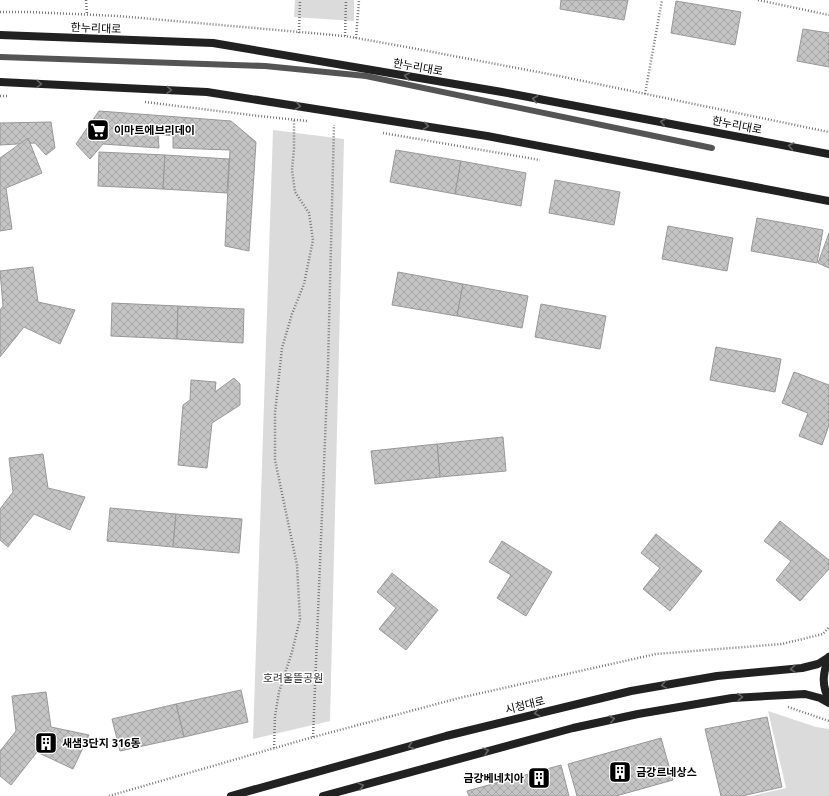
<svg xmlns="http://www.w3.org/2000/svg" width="829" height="796" viewBox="0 0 829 796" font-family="'Open Sans','Noto Sans KR',sans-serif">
  <defs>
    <pattern id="building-cross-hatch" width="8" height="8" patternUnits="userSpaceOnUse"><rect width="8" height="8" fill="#c4c4c4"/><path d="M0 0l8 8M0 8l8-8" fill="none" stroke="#a7a7a7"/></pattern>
  </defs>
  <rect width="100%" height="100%" fill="#fff"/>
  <g fill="#dbdbdb">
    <polygon points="295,0 354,0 354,21 294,17"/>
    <polygon points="273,130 344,139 330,721 253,739"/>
    <polygon points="768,711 816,727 829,729 829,796 751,796 786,788"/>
  </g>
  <g fill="url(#building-cross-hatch)" stroke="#989898">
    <polygon points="561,0 628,0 624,20 560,9"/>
    <polygon points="676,1 741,12 735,45 671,33"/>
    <polygon points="803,29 829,33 829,67 797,61"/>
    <polygon points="99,111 231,121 256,142 249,251 225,246 230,150 173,148 173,136 158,134 159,148 103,144 90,159 76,144"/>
    <polygon points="51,122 55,148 46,155 35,143 0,145 0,123"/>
    <polygon points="28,138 42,173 6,188 12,229 0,231 0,158"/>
    <polygon points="396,150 461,161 455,194 390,182"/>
    <polygon points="99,152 165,155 163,189 98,186"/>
    <polygon points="165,155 229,159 227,193 163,189"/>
    <polygon points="461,161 526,173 521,206 455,194"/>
    <polygon points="555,180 620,192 614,225 549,213"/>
    <polygon points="757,218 823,230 817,263 751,251"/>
    <polygon points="668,226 733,238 727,271 662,259"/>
    <polygon points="829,233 829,268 818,263"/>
    <polygon points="33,267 38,302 75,310 60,344 24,327 0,357 0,310 3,306 0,271"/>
    <polygon points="398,272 463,284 457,316 392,305"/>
    <polygon points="463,284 528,296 522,328 457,316"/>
    <polygon points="112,303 178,306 177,339 111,336"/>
    <polygon points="541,304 606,316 600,349 535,337"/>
    <polygon points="178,306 244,309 243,343 177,339"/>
    <polygon points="716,347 781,359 775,392 710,380"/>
    <polygon points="794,372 829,385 829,425 822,445 799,436 808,413 782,403"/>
    <polygon points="234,378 240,384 240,405 212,423 207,468 178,465 183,405 190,400 191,380 216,382 215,392"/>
    <polygon points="503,437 506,471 440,477 437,444"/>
    <polygon points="437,444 440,477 375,484 371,451"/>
    <polygon points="43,454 48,488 85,497 70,530 34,514 8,547 0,540 0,509 13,492 9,458"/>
    <polygon points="110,508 176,514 173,547 107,541"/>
    <polygon points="176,514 242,519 239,553 173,547"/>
    <polygon points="780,521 829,560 829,569 800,601 776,580 791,561 764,541"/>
    <polygon points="656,534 702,571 670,611 643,589 660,568 641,553"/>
    <polygon points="502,541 552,572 526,616 497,598 511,575 489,562"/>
    <polygon points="392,573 438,610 406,650 379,629 396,608 377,592"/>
    <polygon points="241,690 248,722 184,737 176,704"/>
    <polygon points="46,692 51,727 89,735 73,769 37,752 11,785 0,776 0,751 16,731 12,696"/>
    <polygon points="176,704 184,737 120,751 112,719"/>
    <polygon points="767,717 782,787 742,796 721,796 705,729"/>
    <polygon points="661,738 673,780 616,796 577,796 568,764"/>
    <polygon points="561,765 569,796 469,796 467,791"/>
  </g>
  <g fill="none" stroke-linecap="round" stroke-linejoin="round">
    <g stroke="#767676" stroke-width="2.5" stroke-dasharray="1 2" stroke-linecap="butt">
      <polyline points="86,0 87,14"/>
      <polyline points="758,0 829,15"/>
      <polyline points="0,12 29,12 118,16 345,36 401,46 559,76 829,132"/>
      <polyline points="299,33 300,0"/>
      <polyline points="345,36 346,0"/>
      <polyline points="356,38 359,0"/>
      <polyline points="645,94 662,0"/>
      <polyline points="0,96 8,96"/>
      <polyline points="145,102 259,116 307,121"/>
      <polyline points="383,133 540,160"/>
      <polyline points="788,707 829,721"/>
      <polyline points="313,737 328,365 334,125"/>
      <polyline points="274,748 275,716 279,692 292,652 300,619 297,565 275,460 275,413 282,348 292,314 304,284 313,240 309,213 295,192 292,170 294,148 294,120"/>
      <polyline points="109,796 306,739 459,698 656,654 782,644 823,634 829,627"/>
    </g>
    <polyline stroke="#545454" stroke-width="6" points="0,57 265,66 366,76 712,148"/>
    <g stroke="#212121" stroke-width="8">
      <polyline points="0,35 213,43 502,92 829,154"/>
      <polyline points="0,82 207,92 487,136 829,201"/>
      <path d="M829,657C823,672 821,685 829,699"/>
      <polyline points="231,796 446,736 631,691 717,676 802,668 818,664 829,657"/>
      <polyline points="323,796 573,728 638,714 732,698 805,694 820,698 829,703"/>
    </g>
  </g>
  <defs><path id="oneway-chevron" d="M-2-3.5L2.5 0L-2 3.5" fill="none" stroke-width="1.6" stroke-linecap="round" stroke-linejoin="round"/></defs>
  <g stroke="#646464">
    <use href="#oneway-chevron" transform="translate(407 76) rotate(-170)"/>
    <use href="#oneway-chevron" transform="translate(39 84) rotate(3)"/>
    <use href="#oneway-chevron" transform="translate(169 90) rotate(3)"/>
    <use href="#oneway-chevron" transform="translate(535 99) rotate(-169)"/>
    <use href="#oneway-chevron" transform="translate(298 106) rotate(9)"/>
    <use href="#oneway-chevron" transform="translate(663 122) rotate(-169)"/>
    <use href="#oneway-chevron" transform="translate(426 126) rotate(9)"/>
    <use href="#oneway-chevron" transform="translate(791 146) rotate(-169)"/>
    <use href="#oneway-chevron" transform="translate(793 669) rotate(175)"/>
    <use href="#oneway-chevron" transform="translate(664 685) rotate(170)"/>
    <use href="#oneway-chevron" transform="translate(740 697) rotate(-3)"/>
    <use href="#oneway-chevron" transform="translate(537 713) rotate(166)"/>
    <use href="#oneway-chevron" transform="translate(612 719) rotate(-13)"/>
    <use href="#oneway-chevron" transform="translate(411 746) rotate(164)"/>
    <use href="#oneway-chevron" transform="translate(486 751) rotate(-15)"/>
    <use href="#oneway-chevron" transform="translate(361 786) rotate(-15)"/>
  </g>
  <defs>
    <g id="supermarket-square" transform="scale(1.15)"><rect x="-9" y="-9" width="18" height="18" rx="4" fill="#000" stroke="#fff"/><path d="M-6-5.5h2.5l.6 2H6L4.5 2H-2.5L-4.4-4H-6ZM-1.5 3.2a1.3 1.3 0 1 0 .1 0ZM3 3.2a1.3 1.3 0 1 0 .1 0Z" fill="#fff"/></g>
    <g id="building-square" transform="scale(1.15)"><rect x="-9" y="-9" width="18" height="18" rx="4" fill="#000" stroke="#fff"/><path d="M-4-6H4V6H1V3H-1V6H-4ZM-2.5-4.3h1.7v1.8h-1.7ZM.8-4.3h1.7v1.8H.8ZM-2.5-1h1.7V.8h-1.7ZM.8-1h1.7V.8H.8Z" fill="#fff"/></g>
  </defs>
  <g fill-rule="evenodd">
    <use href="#supermarket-square" x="98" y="130"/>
    <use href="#building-square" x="46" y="743"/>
    <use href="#building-square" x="620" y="772"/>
    <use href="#building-square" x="539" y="778"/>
  </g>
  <g text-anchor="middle" stroke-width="3" stroke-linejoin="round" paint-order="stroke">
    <g font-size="11" fill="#000" stroke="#fff">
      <text transform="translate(96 28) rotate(2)" y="4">한누리대로</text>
      <text transform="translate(418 67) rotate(10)" y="4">한누리대로</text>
      <text transform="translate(737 125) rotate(11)" y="4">한누리대로</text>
      <text transform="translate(525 705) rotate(-14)" y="4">시청대로</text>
    </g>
    <g font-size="11" font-weight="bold" fill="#000" stroke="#fff" text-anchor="start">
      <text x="114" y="134">이마트에브리데이</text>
      <text x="62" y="747">새샘3단지 316동</text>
      <text x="636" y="776">금강르네상스</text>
      <text x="524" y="782" text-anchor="end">금강베네치아</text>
    </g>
    <g font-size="11" fill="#323232" stroke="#fff">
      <text x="293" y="682">호려울뜰공원</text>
    </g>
  </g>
</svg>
